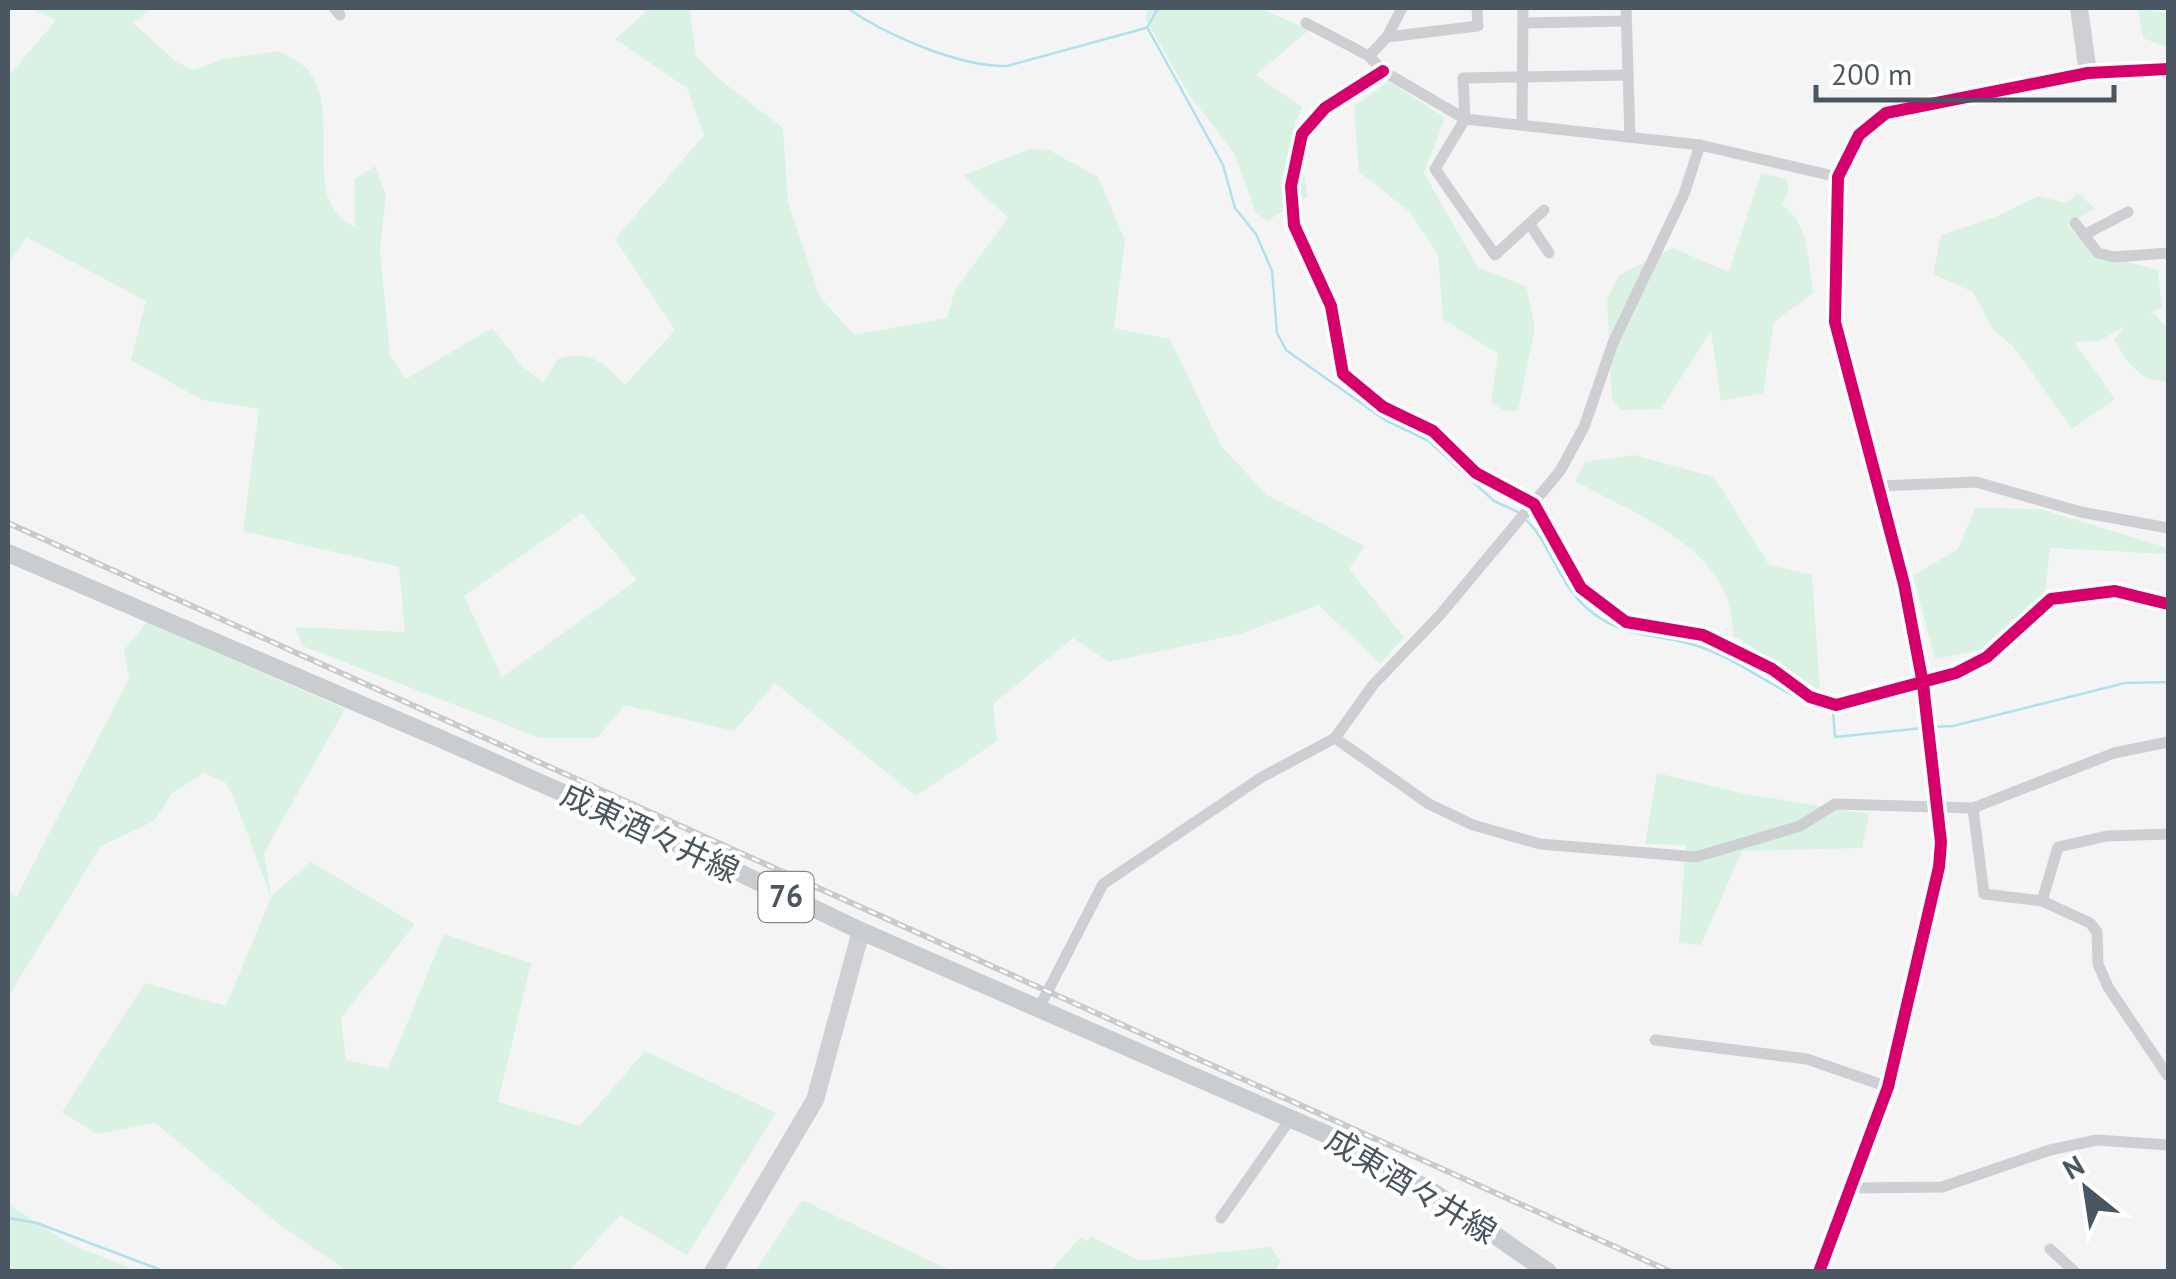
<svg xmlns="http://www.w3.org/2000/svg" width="2176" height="1279" viewBox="0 0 2176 1279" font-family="'PT Sans','Noto Sans JP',sans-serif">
  <rect width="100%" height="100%" fill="#f4f4f4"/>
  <g fill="#d9f2e3" fill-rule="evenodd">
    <path d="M30,8H152L133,23L178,63L194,70L222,59L279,51C287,56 299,61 306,68C346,111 296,200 355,227V179L375,166L386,195L380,249L390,356L406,379L492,328L523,367L543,383L558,359C590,349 603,362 625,385L675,330L615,239L704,135L687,88L615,39L645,13L644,8H689L696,55L714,75L783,128L788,202L820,297L854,335L947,318L955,290L1008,218L963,175L1030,149L1049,150L1098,177L1125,240L1114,328L1170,339L1221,446L1267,495L1365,546L1349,569L1404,637L1380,664L1319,605L1240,634L1109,662L1073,638L993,704L997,741L916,796L775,683L734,731L625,705L597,738H540L303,646L295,627L405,632L399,567L243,531L259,409L202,400L131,360L146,301L26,237L8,264V77L56,20ZM582,513L637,580L502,677L464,596Z"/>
    <polygon points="1149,8 1260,8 1309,30 1256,75 1302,107 1295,123 1308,196 1267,221 1256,213 1234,153 1190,96 1145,18"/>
    <polygon points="2138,9 2168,13 2168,48 2143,38"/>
    <polygon points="1389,81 1445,118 1424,173 1478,268 1526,286 1535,328 1518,410 1505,411 1491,403 1498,354 1443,319 1438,255 1410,212 1359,172 1354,106"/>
    <path d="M1761,173L1786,179L1789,189L1782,205C1810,222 1808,264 1813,293L1774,322L1763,393L1721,401L1711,331L1661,409L1621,410L1612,400L1607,300L1619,275L1673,248L1729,272Z"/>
    <path d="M2078,193L2095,209L2067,224L2092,252L2158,270L2162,307L2150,314H2155L2168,330V375L2166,381C2138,382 2128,361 2114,340L2125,326L2099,341L2074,342L2115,399L2072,429L2013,346L1993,330L1973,292L1933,274L1941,235L1998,216L2038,196L2066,203Z"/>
    <path d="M1634,455L1714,477L1769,565L1812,575L1820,691L1733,635C1735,551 1639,516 1575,481L1585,462Z"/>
    <polygon points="1975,508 2040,509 2168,548 2168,554 2050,548 2045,595 1995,647 1935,659 1913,576 1958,549"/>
    <polygon points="147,622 345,709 264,853 271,896 311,862 415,924 341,1018 346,1060 388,1069 444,934 531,963 498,1102 580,1126 645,1051 776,1113 687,1255 620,1215 568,1272 347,1271 280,1225 155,1123 97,1134 62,1112 145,983 226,1006 271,897 232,793 225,782 204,773 172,793 154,821 101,846 8,997 8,889 16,898 129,678 124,650"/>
    <polygon points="1657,773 1746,794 1869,814 1862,848 1742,851 1701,945 1679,943 1686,845 1645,844"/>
    <polygon points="802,1200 952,1271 755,1271"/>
    <polygon points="8,1204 70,1244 137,1271 8,1271"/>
    <polygon points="1090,1236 1140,1261 1270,1247 1281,1261 1274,1272 1050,1271 1080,1238 1088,1241"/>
  </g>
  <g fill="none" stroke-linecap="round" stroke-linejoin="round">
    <g stroke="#aee1ef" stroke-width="2.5">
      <path d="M847,8C886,35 959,67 1007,66L1146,28"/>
      <polyline points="1148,26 1158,8"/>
      <polyline points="1147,27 1223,165 1235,208 1256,234 1272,271 1277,333 1286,350 1385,420 1429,441 1494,501 1518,512"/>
      <path d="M1527,521C1550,542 1556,581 1588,609C1620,637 1649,633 1687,643C1740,656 1781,698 1833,711L1835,737L1923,728"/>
      <polyline points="1931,727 1953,726 2125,683 2168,682"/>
      <polyline points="8,1218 37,1223 166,1272"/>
    </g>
    <g stroke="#cdcfd2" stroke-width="11">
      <polyline points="334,8 340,15"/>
      <polyline points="1626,8 1630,137"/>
      <polyline points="1306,23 1369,56 1383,71 1465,119 1700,145 1838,177"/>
      <polyline points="1524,23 1625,21"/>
      <polyline points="1387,37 1478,26 1477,8"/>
      <polyline points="1369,56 1387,37 1402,8"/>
      <polyline points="1383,71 1325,108 1302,134 1291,186 1294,225 1331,306 1343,374 1383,407 1433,431 1476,473 1534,504 1581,588 1626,622 1703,635 1772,669 1810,697 1836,705 1956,673 1987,657 2051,599 2115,591 2168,604"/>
      <polyline points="1522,125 1523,8"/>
      <polyline points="1544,210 1495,255 1435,169 1465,119 1463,78 1627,75"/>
      <polyline points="2075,223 2098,253 2114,257 2168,253"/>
      <polyline points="1531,226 1549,253"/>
      <polyline points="2084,235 2128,212"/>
      <polyline points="1880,486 1976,482 2081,512 2168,528"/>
      <polyline points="1335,738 1429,804 1473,825 1540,844 1696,857 1800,826 1835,804 1973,808 2114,753 2168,742"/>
      <polyline points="1973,808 1984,894 2042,901 2090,923 2097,932 2098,964 2108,987 2168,1076"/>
      <polyline points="2042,901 2058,847 2107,836 2168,834"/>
      <polyline points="1039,1008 1103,884 1262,777 1335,738 1373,685 1440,615 1560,471 1584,427 1613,343 1684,194 1700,145"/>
      <polyline points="1655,1040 1807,1059 1888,1087"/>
      <polyline points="1851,1188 1942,1187 2050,1150 2097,1140 2168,1145"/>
      <polyline points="1221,1218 1291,1118"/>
      <polyline points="2050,1249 2075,1272"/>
      <polyline points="1819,1272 1888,1087 1939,867 1941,842 1923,684 1904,584 1835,322 1838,177 1859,135 1886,113 2088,73 2168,69"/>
    </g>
    <g stroke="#ced0d3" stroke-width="18">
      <polyline points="2079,8 2088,73"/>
      <polyline points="713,1272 815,1100 861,931"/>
    </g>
    <polyline stroke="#cacdd0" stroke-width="18" points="8,553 439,738 694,851 861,931 1342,1141 1433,1192 1548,1272"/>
    <g stroke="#c8cacc" stroke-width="6">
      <polyline id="rail" points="8,523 1671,1272"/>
    </g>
    <use href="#rail" stroke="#fff" stroke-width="2.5" stroke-dasharray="8" stroke-linecap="butt"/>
    <g stroke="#fff" stroke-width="19">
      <g id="cycleway">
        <polyline points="1383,71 1325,108 1302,134 1291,186 1294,225 1331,306 1343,374 1383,407 1433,431 1476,473 1534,504 1581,588 1626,622 1703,635 1772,669 1810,697 1836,705 1956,673 1987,657 2051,599 2115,591 2168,604"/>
        <polyline points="1819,1272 1888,1087 1939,867 1941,842 1923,684 1904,584 1835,322 1838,177 1859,135 1886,113 2088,73 2168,69"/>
      </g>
    </g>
    <use href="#cycleway" stroke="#d6006c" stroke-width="12"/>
  </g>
  <g text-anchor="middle" stroke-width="9" stroke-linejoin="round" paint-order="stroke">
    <rect fill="#fff" stroke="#808990" stroke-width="2.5" x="758.5" y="872" width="55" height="50" rx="8"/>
    <g font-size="30" font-weight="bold" fill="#4a5660">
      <text x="786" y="907">76</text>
    </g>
    <g font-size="32" fill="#4a5660" stroke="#fff">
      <text transform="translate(650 833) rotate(25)" y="11">成東酒々井線</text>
      <text transform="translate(1411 1186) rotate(31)" y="11">成東酒々井線</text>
    </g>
  </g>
  <rect width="2176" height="1279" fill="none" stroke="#4a5660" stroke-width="20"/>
  <g transform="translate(2086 1189) rotate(330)" stroke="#ffffff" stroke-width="8" paint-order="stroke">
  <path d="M0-8L18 38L0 25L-18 38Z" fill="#4a5660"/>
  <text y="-15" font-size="28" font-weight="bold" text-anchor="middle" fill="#4a5660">N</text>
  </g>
  <path d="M1816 85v15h298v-15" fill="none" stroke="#4a5660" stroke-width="5"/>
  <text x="1831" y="85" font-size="30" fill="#4a5660" stroke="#ffffff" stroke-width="8" paint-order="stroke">200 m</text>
</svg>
